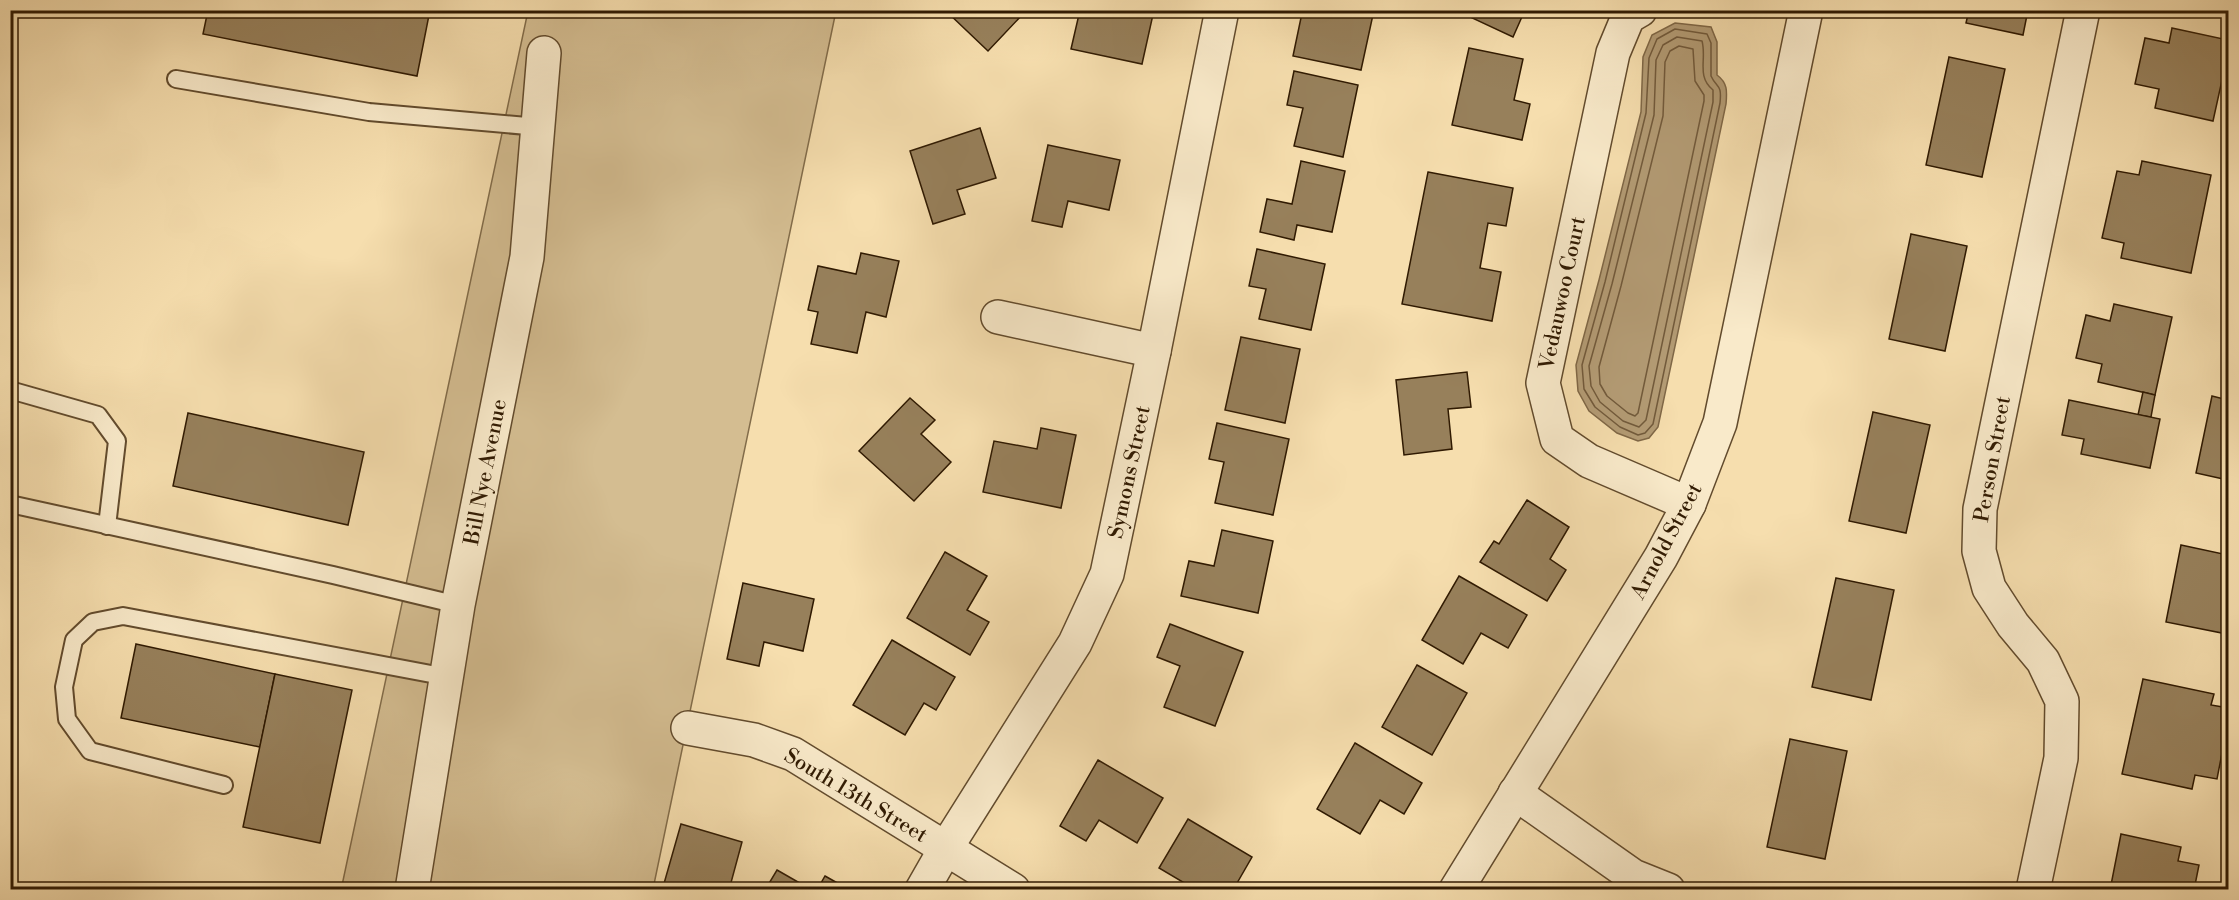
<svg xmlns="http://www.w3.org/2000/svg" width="2239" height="900" viewBox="0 0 2239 900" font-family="'Libre Bodoni',serif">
  <rect width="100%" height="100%" fill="#f6deae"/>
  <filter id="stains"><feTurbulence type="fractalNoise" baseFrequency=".00333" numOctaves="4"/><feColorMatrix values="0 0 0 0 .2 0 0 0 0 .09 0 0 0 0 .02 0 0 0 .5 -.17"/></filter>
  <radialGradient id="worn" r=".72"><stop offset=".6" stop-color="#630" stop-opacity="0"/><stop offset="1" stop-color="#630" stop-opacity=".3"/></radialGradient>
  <polygon fill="#d4bd91" stroke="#826c4a" stroke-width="1.5" points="528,11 836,11 653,889 341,890"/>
  <path fill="#b39b74" stroke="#7f6746" stroke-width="1.5" d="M1675,23L1711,27L1717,42V75C1728,83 1727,92 1726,104L1658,427L1649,438L1638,441L1617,433L1589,411L1578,391L1576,365L1599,280L1641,112L1643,57L1652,35Z"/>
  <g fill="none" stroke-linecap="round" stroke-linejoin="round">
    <g stroke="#725a3b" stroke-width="1.5">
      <path d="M1675,29L1707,34L1711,43V76C1717,89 1722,83 1720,103L1653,424L1645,433L1638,435L1620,427L1595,407L1584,389L1582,365L1605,282L1646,113L1649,58L1657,39Z"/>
      <path d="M1677,37L1702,41C1707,59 1696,76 1713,90V102L1646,420L1639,427L1623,421L1600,402L1591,386L1589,366L1612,284L1654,115L1656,60L1663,45Z"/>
      <polygon points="1679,46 1693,49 1695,81 1704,95 1704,101 1638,413 1635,416 1628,413 1607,396 1600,384 1599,367 1621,286 1663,116 1665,62 1670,51"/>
    </g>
  </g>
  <g fill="#97805b" stroke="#301a02" stroke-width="1.5">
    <polygon points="208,10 430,10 417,76 203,34"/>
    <polygon points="945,10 1017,10 1022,15 988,51"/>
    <polygon points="1080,10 1154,10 1142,64 1071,49"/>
    <polygon points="1315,10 1374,10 1361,70 1293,56 1302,13 1314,16"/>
    <polygon points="1473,10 1525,10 1513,37 1470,17"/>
    <polygon points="1969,10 2028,10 2023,35 1966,23"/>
    <polygon points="2172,28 2228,40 2228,53 2213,121 2155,108 2159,89 2135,84 2145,38 2169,43"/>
    <polygon points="1469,48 1523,59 1514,100 1530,104 1522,140 1452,125"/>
    <polygon points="1949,57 2005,69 1982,177 1926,165"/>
    <polygon points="1294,71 1358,85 1343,157 1294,146 1303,108 1287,105"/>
    <polygon points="980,128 996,178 957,190 965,214 933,224 910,151"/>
    <polygon points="1048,145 1120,160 1109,210 1068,201 1062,227 1032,221"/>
    <polygon points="1301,161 1345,171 1332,232 1297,225 1294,240 1260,232 1267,199 1292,204"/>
    <polygon points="2142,161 2211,175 2191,273 2121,258 2124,243 2102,238 2117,171 2139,175"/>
    <polygon points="1428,172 1513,188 1506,226 1488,223 1480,268 1501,272 1492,321 1402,304"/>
    <polygon points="1911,234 1967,246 1945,351 1889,339"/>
    <polygon points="1257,249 1325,264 1311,330 1259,319 1266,289 1249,286"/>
    <polygon points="861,253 899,261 886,317 866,312 857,353 811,344 818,312 808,310 818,266 856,274"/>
    <polygon points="2114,304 2172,317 2155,395 2098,382 2102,364 2076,358 2086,315 2110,321"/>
    <polygon points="1241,337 1300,349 1285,423 1225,410"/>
    <polygon points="1467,372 1471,407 1448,409 1452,449 1404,455 1396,380"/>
    <polygon points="2143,392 2155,395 2151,417 2138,415"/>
    <polygon points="2212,396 2228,400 2228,480 2196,473"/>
    <polygon points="910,398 935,420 921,434 951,462 914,501 859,451"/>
    <polygon points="2069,400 2160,419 2150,468 2081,454 2084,439 2062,435"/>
    <polygon points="1873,412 1930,425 1906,533 1849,521"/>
    <polygon points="188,413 364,452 348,525 173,486"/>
    <polygon points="1217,423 1289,439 1273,515 1215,503 1224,462 1209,459"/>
    <polygon points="1041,428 1076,435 1061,508 983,492 994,441 1037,449"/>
    <polygon points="1527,500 1569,527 1550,559 1566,570 1547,601 1480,562 1494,541 1499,544"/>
    <polygon points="1222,530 1273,541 1258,613 1181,596 1189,561 1214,566"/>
    <polygon points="2181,545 2228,555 2228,615 2226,614 2222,633 2166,622"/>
    <polygon points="945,552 987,576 967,610 989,622 970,655 907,618"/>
    <polygon points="1459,576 1527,615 1508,648 1481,633 1463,664 1422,640"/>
    <polygon points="1836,578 1894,590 1871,700 1812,687"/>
    <polygon points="743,583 814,599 803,651 764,642 759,666 727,659"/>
    <polygon points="1170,624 1243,652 1215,726 1164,707 1180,666 1157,657"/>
    <polygon points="892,640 955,677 936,710 924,703 905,735 853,705"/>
    <polygon points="136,644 275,674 260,747 121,718"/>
    <polygon points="1417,665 1467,693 1432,755 1382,727"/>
    <polygon points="275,674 352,690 320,843 243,827"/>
    <polygon points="2143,679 2214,694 2211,705 2228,708 2228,722 2217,779 2195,775 2192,789 2122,774"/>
    <polygon points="1790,739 1847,751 1825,859 1767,847"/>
    <polygon points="1355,743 1422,783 1404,814 1380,800 1360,834 1317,809"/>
    <polygon points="1098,760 1163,798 1137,843 1099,820 1086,841 1060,826"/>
    <polygon points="1188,819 1252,857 1233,890 1192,890 1193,888 1159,868"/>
    <polygon points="681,824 742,842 729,890 671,890 663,887"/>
    <polygon points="2121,834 2181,847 2178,861 2199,865 2194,890 2110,890"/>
    <polygon points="777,870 812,890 765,890"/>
    <polygon points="825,876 850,890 817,890"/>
  </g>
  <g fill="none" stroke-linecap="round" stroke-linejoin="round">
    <g stroke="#624b2d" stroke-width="20">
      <g id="lane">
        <polyline points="176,79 369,112 538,127"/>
        <polyline points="10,390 98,415 117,441 107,526"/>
        <polyline points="10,504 333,575 458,605"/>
        <polyline points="224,785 90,751 67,719 64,687 74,640 93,622 123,616 447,677"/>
      </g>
    </g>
    <g stroke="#624b2d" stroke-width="36">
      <g id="street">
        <polyline points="1640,10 1628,17 1613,53 1543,383 1557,439 1589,461 1689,504"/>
        <polyline points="998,317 1154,351"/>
        <polyline points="688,728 754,740 793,754 1013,890"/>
        <polyline points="1515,793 1633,876 1668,890"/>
        <polyline points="412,890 458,605 527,257 544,53"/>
        <polyline points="922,890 946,848 1075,643 1107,574 1154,351 1222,10"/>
        <polyline points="1456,890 1661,557 1689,504 1720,423 1806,10"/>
        <polyline points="2033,890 2061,758 2062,701 2043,661 2013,625 1989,588 1979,551 1980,509 2083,10"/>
      </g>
    </g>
    <use href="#lane" stroke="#f9eaca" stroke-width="16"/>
    <use href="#street" stroke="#f9eaca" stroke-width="33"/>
  </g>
  <g text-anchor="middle" stroke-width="4.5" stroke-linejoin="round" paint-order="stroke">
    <g font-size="21" fill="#301a02" stroke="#f9eaca">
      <text transform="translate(1562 293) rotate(-78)" y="7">Vedauwoo Court</text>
      <text transform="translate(1992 459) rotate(-80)" y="7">Person Street</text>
      <text transform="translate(485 472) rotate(-79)" y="7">Bill Nye Avenue</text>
      <text transform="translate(1129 472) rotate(-78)" y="7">Symons Street</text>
      <text transform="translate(1666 541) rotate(-62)" y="7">Arnold Street</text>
      <text transform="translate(856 795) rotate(31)" y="7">South 13th Street</text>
    </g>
  </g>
  <rect width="2239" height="900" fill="none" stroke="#f6deae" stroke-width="36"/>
  <rect x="12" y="12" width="2215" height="876" fill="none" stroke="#301a02" stroke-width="3"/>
  <rect x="18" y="18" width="2203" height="864" fill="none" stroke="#301a02" stroke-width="1.5"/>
  <rect width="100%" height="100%" filter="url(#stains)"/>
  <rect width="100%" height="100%" fill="url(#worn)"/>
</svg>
